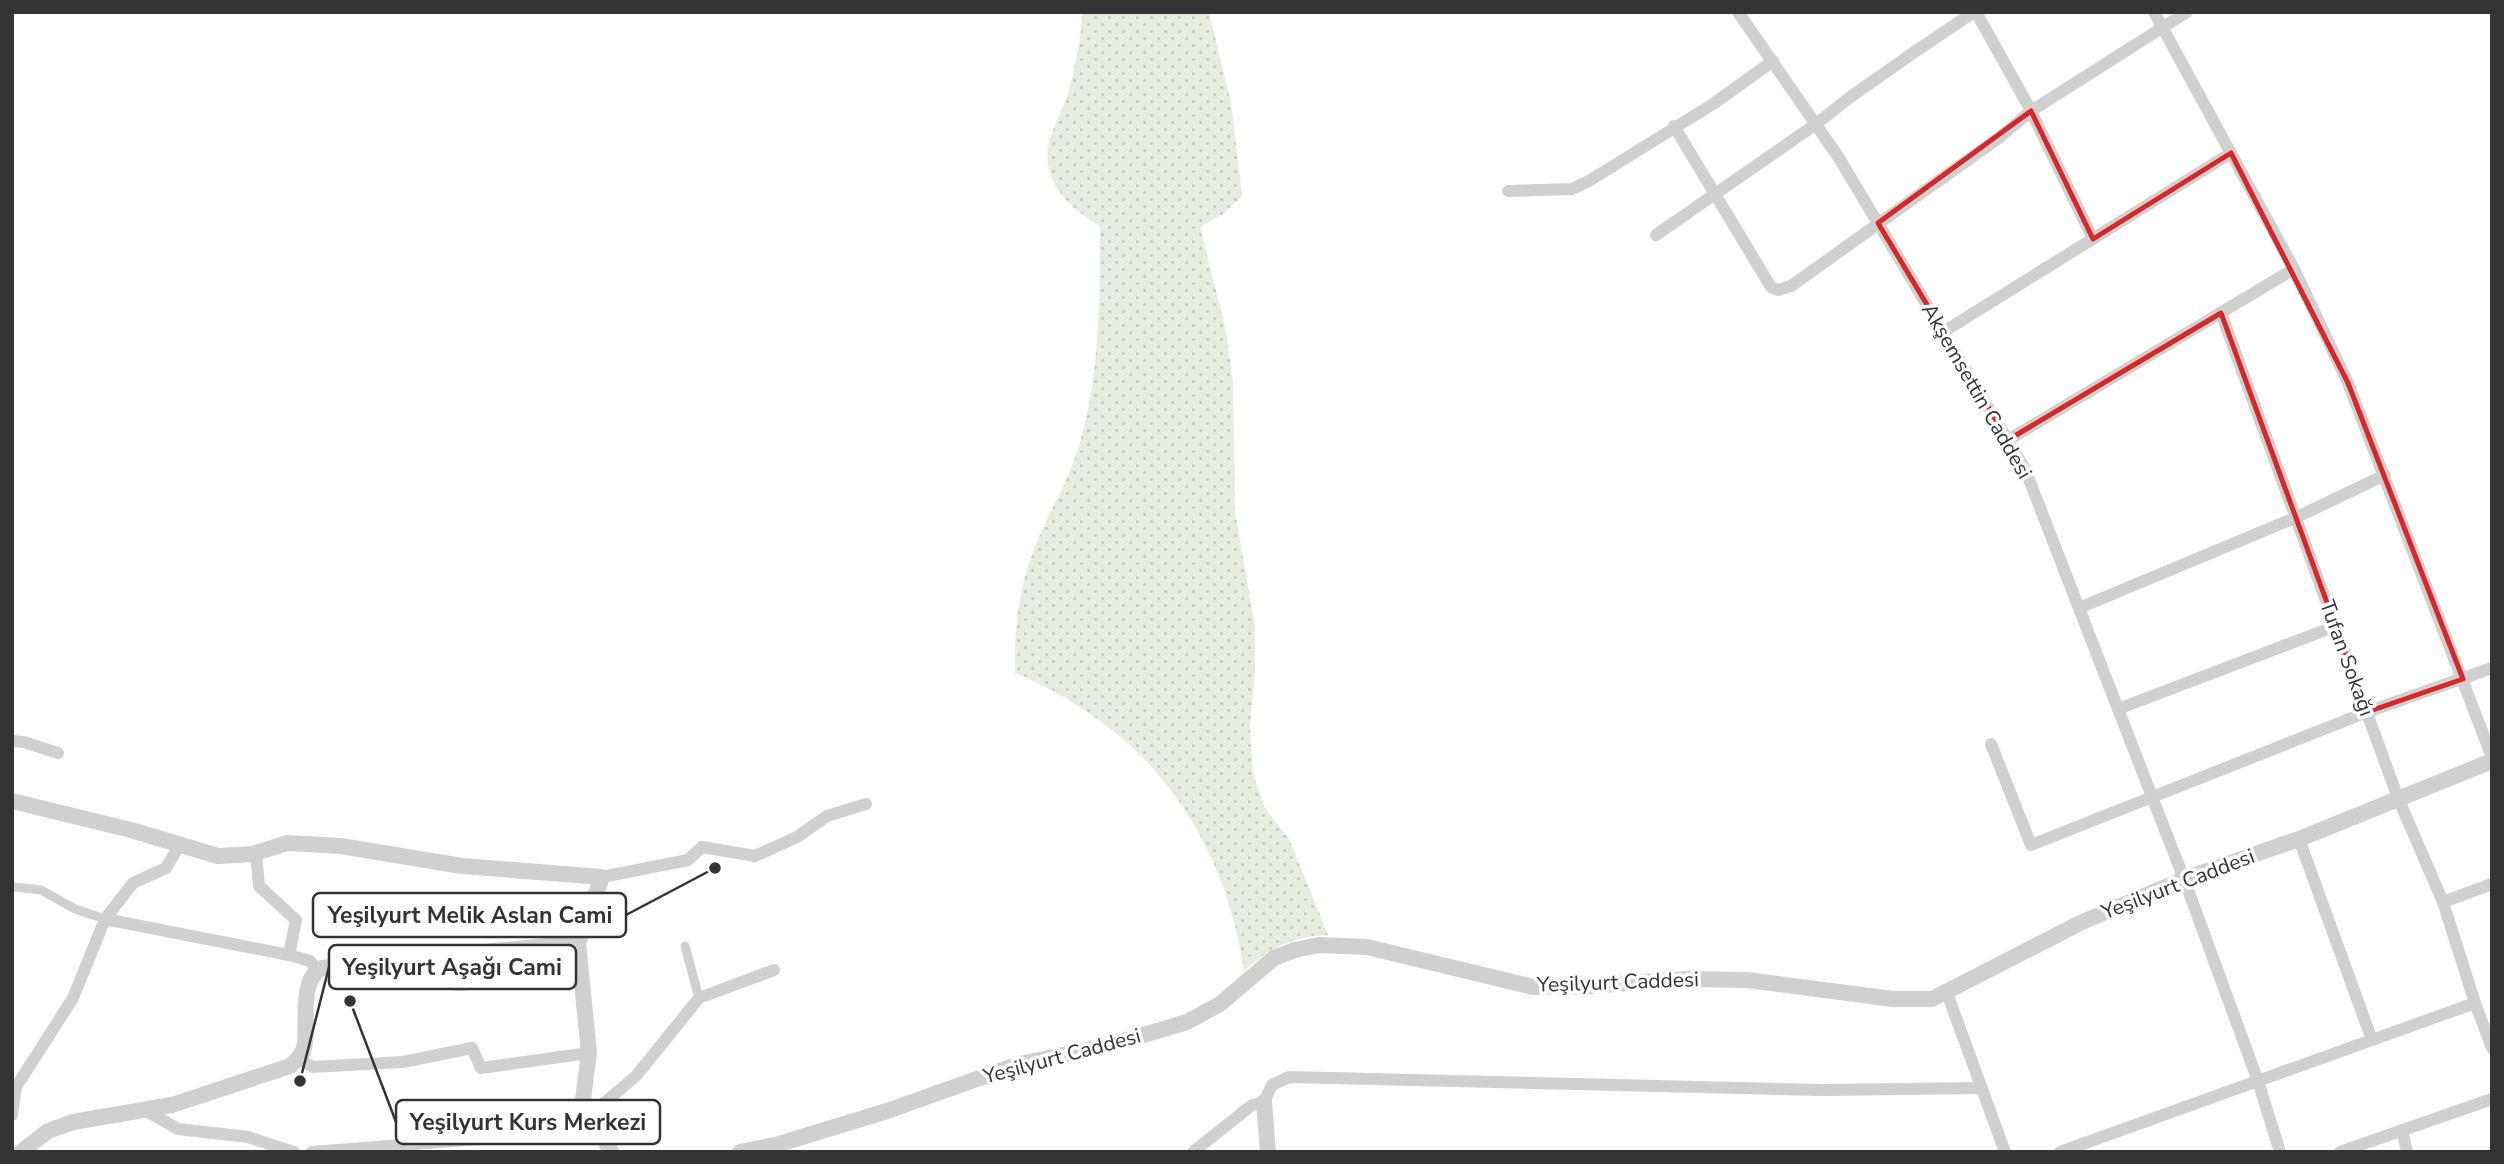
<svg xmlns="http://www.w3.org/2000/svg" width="2504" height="1164" viewBox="0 0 2504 1164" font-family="'Nunito Sans',sans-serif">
  <defs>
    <pattern id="grass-dots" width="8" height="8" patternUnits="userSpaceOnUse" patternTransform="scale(1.75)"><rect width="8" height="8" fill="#e6ecdf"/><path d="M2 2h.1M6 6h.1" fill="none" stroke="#c6cbc0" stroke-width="1.8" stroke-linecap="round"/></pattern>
  </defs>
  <rect width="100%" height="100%" fill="#fff"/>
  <path fill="url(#grass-dots)" d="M1083,12H1209L1231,103L1242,196L1223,214L1200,227L1226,331L1233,383L1235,512L1255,627V668L1250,726L1253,774L1265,808L1289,839L1328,935C1295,936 1268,948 1244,971C1224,832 1146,728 1015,673C1014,628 1019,584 1037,542C1050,510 1068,482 1078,449C1100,379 1100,299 1100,226C1073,210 1043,185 1048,149C1049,136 1063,108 1068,93C1076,67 1080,40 1083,12Z"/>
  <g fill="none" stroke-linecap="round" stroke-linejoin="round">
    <g stroke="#d0d0d0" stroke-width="9">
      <polyline points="15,887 41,890 75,909 105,919"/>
      <polyline points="685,946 699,998"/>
    </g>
    <g stroke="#d0d0d0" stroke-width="12">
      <polyline points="1738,12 1839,158 2025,469 2184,879 2258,1081 2280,1152"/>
      <polyline points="1976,12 2029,107 2093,239"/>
      <polyline points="2154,12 2294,269 2348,383 2492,757"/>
      <polyline points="1674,126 1771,287 1778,290 1791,286 2000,137 2031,111 2187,12"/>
      <polyline points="1508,191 1572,189 1589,181 1713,104 1773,61"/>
      <polyline points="1656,235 1816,124 1849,98 1913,53 1974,12"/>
      <polyline points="2221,313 2398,798 2443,902 2475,1003 2492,1048"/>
      <polyline points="1943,332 2231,153"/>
      <polyline points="2008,440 2294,269"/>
      <polyline points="2079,608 2297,517 2385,475"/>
      <polyline points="2118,709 2336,626"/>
      <polyline points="12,741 24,742 58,753"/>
      <polyline points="1991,744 2031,845 2367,712 2492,668"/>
      <polyline points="2299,839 2372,1040"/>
      <polyline points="256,853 259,886 296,920 289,955"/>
      <polyline points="602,877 688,860 702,847 755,856 797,837 827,816 866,804"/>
      <polyline points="2443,902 2492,884"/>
      <polyline points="105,919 289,955 310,961 317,970"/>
      <polyline points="458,955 461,983"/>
      <polyline points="1947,993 2005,1152"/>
      <polyline points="298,1059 313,1067 403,1062 472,1048 481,1068 589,1053"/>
      <polyline points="143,1109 178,1129 248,1137 294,1152"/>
      <polyline points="12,1115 16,1087 73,998 105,919 133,883 166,868 179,846"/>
      <polyline points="2402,1130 2407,1152"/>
      <polyline points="312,1152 541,1134 591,1114 636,1076 699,998 774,970"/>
      <polyline points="1193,1152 1252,1105 1264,1102 1272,1085 1289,1077 1824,1090 1982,1088"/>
      <polyline points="2060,1152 2475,1003"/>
      <polyline points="2340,1152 2492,1099"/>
    </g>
    <g stroke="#d0d0d0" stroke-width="16">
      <polyline points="12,801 131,830 218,856 253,854 287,843 341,846 462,866 602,877 578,943"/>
      <polyline points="359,972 461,983 579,963"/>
      <polyline points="1264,1102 1268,1152"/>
      <path d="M21,1152L48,1131L73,1122L172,1105L290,1066C296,1061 302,1056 304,1048C309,1026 298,979 322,968L578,943L589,1053L583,1099L611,1152"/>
      <polyline points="740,1152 779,1144 887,1111 1016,1065 1110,1045 1187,1022 1220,1004 1274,958 1295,950 1319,945 1367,947 1533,987 1588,986 1688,979 1747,980 1893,999 1932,999 2080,923 2184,879 2299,839 2492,761"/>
    </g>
  </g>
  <path fill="none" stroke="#d62828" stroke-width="5" stroke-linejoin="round" d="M2031,111L2093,239L2231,153L2348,383L2463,679L2367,712L2221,313L2008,440L1878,223Z"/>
  <g text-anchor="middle" stroke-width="7" stroke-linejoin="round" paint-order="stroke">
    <g font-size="21" fill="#333" stroke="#fff">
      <text transform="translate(1977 391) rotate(60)" y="7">Akşemsettin Caddesi</text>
      <text transform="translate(2347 658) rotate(70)" y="7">Tufan Sokağı</text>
      <text transform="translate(2178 884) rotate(-21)" y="7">Yeşilyurt Caddesi</text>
      <text transform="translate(1618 982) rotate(-2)" y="7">Yeşilyurt Caddesi</text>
      <text transform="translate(1062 1056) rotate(-15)" y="7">Yeşilyurt Caddesi</text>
    </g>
  </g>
  <path fill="none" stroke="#333" stroke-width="2.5" d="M715 868L626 915M300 1081L329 967M350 1001L396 1122"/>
  <g fill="#333" stroke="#fff" stroke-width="2.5">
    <circle cx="715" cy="868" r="7"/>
    <circle cx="300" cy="1081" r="7"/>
    <circle cx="350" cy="1001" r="7"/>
  </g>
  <g fill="#fff" stroke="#333" stroke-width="2.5">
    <rect x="313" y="893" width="313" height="44" rx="7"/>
    <rect x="329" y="945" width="247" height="44" rx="7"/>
    <rect x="396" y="1100" width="264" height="44" rx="7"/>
  </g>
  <g font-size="23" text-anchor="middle" font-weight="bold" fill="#333">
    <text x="470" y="923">Yeşilyurt Melik Aslan Cami</text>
    <text x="452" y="975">Yeşilyurt Aşağı Cami</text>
    <text x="528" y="1130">Yeşilyurt Kurs Merkezi</text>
  </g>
  <rect width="2504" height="1164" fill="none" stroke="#333333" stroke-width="28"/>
</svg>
